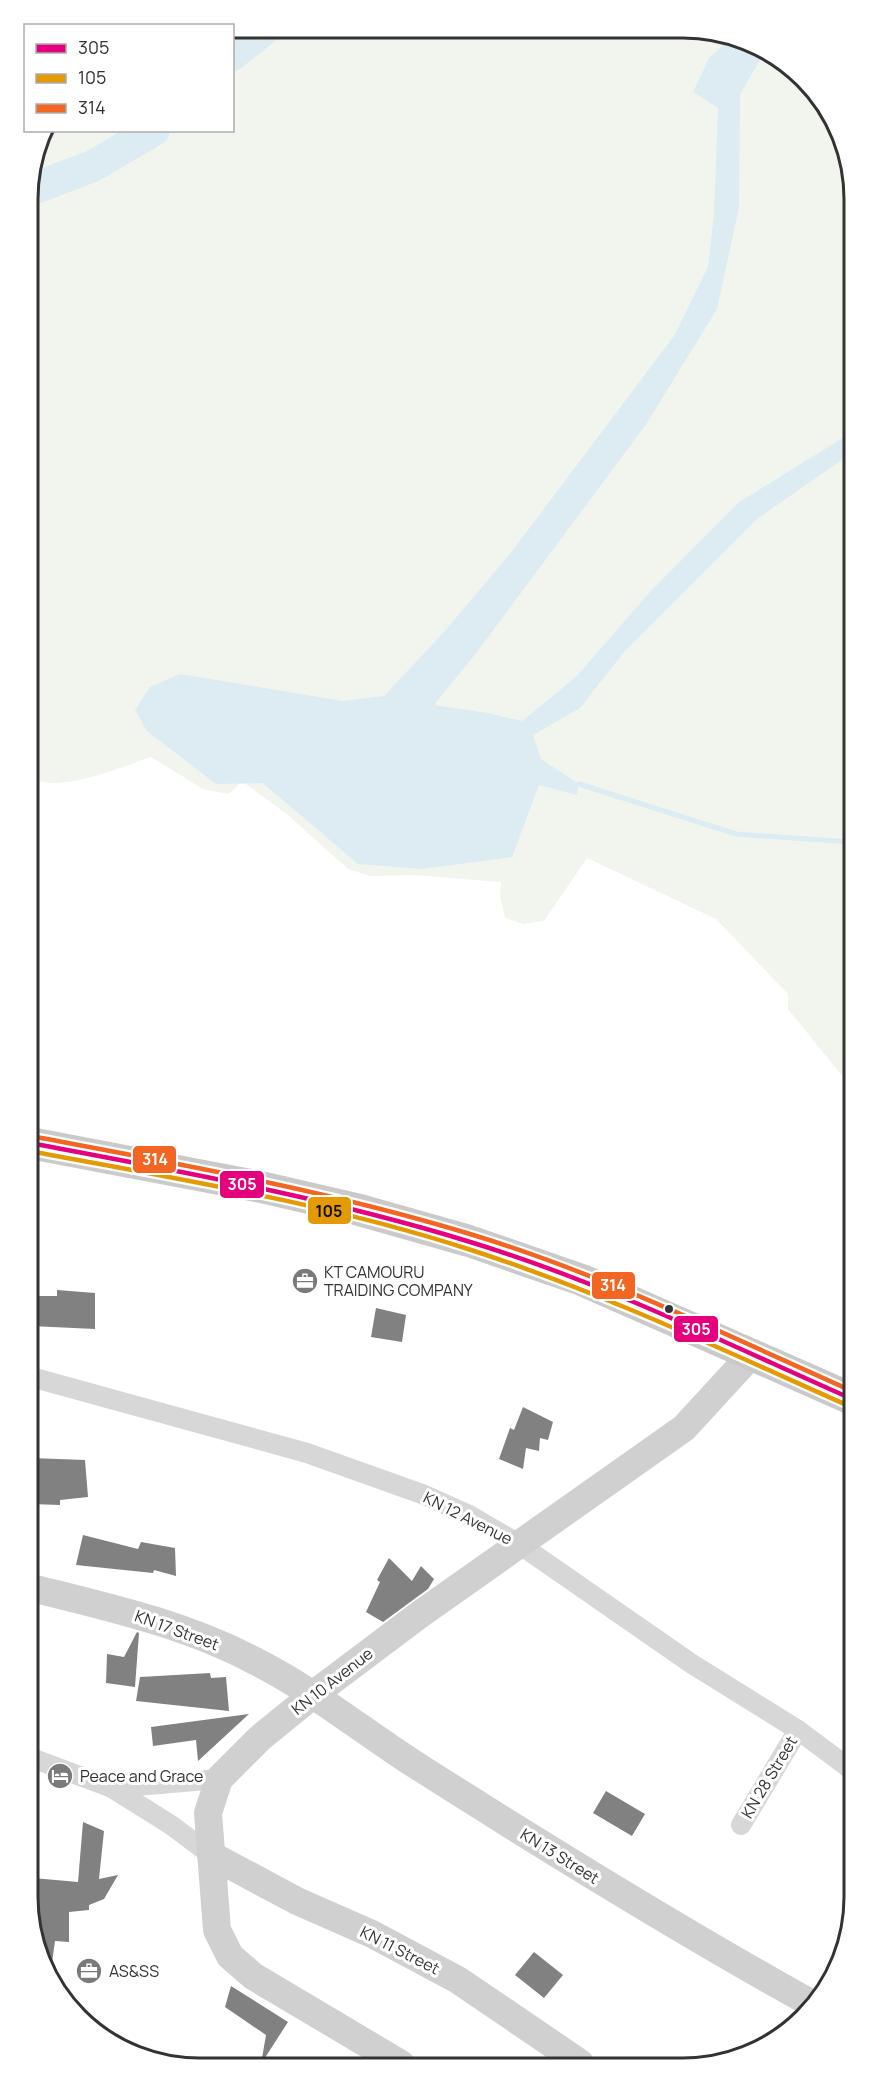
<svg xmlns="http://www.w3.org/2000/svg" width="881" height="2095" viewBox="0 0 881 2095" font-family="Manrope,sans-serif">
  <rect width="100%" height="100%" fill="#fff"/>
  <path fill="#f1f5ed" d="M233,27L715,30L803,77L848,155L851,1087L788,1009V994L716,919L587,858L544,921L523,924L505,918L500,896L501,882L413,875L371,876L348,869L289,816L242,781L229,794L203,789L151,757C121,767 58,795 29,777L27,187L43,131L232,130Z"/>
  <polygon fill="#ddebf3" points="731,38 763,55 740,94 739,207 717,309 647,423 477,652 434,705 488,713 522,721 576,677 649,593 738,503 849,434 849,455 757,519 624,652 580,708 533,735 541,759 579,784 577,795 539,785 512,857 422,869 358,864 263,783 216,784 147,731 135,710 150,687 180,674 343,701 384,696 444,632 513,550 674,336 708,267 714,215 718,108 693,92 709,58"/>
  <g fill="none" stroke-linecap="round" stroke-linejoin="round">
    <polyline stroke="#ddebf3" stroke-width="5" points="579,784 736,834 850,842"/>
    <g stroke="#ddebf3" stroke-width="32">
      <polyline points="232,55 267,27"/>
      <polyline points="27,191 93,166 154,130"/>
    </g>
  </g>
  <g fill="#818181">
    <polygon points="57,1290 95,1293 95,1329 31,1326 31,1296 57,1296"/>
    <polygon points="376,1308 406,1315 402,1342 371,1337"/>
    <polygon points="523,1407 553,1422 548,1440 540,1438 539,1451 526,1448 523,1469 499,1459 510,1428 514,1430"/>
    <polygon points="31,1458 85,1460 88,1497 60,1500 60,1505 31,1504"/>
    <polygon points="83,1535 138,1549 141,1542 175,1548 176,1576 154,1570 153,1573 76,1565"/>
    <polygon points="389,1558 412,1581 421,1566 434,1579 428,1589 383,1622 366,1612 380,1582 377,1580"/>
    <polygon points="137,1632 139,1633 135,1687 106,1683 107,1654 124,1657"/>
    <polygon points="210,1673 211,1678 226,1677 229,1711 136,1701 140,1677"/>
    <polygon points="249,1714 198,1761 196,1740 153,1746 151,1727"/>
    <polygon points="606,1791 645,1814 632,1836 593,1813"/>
    <polygon points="83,1822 104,1831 99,1879 118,1875 104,1899 89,1905 89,1910 69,1912 69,1942 55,1941 51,1970 33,1940 33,1878 78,1882"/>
    <polygon points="534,1952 563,1975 544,1998 515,1975"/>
    <polygon points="231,1986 288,2022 261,2064 266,2035 225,2007"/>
  </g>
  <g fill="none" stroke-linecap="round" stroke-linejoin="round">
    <g stroke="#d7d7d7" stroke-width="20">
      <polyline points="31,1377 307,1453 422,1494 469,1515 519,1544 692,1664 798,1730 853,1771"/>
      <polyline points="32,1758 112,1788 171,1825 211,1855"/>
      <polyline points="112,1788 219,1779"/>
      <polyline points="741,1825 798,1730"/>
    </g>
    <g stroke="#d0d0d0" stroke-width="28">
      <path d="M32,1588C108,1607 185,1624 255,1661C315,1691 366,1734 422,1769C551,1851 681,1931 814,2005"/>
      <polyline points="211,1855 297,1901 372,1934 458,1980 580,2063"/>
      <polyline points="401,2064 253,1976 230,1956 217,1930 208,1813 219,1779 260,1738 314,1694 419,1615 684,1428 752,1354"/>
    </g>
    <polyline stroke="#cacaca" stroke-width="32" points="30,1143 261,1187 356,1209 469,1241 582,1280 852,1399"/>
    <g stroke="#fff" stroke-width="9">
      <path id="bus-1" d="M30,1143C177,1171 324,1197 467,1241C600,1281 725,1343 852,1399"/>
    </g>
    <g stroke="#fff" stroke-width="9">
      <path id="bus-2" d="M30,1151C177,1179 326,1203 468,1249C599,1291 723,1350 849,1406"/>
    </g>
    <g stroke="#fff" stroke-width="9">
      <path id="bus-3" d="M31,1136C179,1164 326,1190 470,1234C602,1274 726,1335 852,1391"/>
    </g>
    <use href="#bus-1" stroke="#e5007d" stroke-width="4.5"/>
    <use href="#bus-2" stroke="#e39a05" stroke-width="4.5"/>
    <use href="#bus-3" stroke="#f26522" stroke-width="4.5"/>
  </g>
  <defs>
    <g id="office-disc" transform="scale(1.35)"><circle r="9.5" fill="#7a7a7a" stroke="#fff"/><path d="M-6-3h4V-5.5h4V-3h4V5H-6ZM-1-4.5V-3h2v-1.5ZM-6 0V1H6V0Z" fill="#fff"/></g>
    <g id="hotel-disc" transform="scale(1.35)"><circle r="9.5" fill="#7a7a7a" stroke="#fff"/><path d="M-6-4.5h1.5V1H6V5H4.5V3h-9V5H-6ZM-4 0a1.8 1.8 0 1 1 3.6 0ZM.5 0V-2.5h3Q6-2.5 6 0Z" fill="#fff"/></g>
  </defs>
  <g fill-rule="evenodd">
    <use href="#office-disc" x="305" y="1281"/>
    <use href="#hotel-disc" x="60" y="1776"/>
    <use href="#office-disc" x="89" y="1971"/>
  </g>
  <circle fill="#333" stroke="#fff" stroke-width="2" cx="669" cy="1309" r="5"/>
  <g text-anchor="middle" stroke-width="6" stroke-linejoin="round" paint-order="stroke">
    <g font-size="16" fill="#333" stroke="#fff" text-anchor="start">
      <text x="324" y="1278">KT CAMOURU<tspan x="324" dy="18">TRAIDING COMPANY</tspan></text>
      <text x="80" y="1782">Peace and Grace</text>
      <text x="109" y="1977">AS&amp;SS</text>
    </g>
    <g font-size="16" fill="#333" stroke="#fff">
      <text transform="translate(468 1518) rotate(27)" y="6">KN 12 Avenue</text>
      <text transform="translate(177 1630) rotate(20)" y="6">KN 17 Street</text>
      <text transform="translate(332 1681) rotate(-38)" y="6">KN 10 Avenue</text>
      <text transform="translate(769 1777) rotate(-59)" y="6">KN 28 Street</text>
      <text transform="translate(560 1856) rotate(32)" y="6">KN 13 Street</text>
      <text transform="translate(400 1950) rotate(27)" y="6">KN 11 Street</text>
    </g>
  </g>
  <path d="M0 0H881V2095H0ZM199 38H683A161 161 0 0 1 844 199V1897A161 161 0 0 1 683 2058H199A161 161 0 0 1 38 1897V199A161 161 0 0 1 199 38Z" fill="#fff" fill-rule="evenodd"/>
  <path fill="none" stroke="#333" stroke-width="3" d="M199 38H683A161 161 0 0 1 844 199V1897A161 161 0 0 1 683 2058H199A161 161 0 0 1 38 1897V199A161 161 0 0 1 199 38Z"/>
  <g stroke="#fff" stroke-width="2">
    <rect x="132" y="1145" width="45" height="29" rx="6" fill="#f26522"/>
    <rect x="219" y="1170" width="46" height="29" rx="6" fill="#e5007d"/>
    <rect x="307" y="1196" width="45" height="29" rx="6" fill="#e39a05"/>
    <rect x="591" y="1271" width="45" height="29" rx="6" fill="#f26522"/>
    <rect x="673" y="1315" width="46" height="28" rx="6" fill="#e5007d"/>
  </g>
  <g font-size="16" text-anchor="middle" font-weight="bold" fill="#fff">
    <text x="155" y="1165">314</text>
    <text x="242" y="1190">305</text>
    <text x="613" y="1291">314</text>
    <text x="696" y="1335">305</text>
  </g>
  <g font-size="16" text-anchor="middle" font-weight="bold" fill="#111">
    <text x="329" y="1217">105</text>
  </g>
  <rect x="24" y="24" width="210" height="108" fill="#ffffff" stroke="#adadad" stroke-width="1.5"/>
  <rect x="36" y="44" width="30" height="9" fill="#e5007d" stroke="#adadad" stroke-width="1.5"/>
  <text x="78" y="54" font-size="18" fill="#333333">305</text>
  <rect x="36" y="74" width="30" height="9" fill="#e39a05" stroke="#adadad" stroke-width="1.5"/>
  <text x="78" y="84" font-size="18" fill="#333333">105</text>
  <rect x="36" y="104" width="30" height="9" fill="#f26522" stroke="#adadad" stroke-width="1.5"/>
  <text x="78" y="114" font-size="18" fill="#333333">314</text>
</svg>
